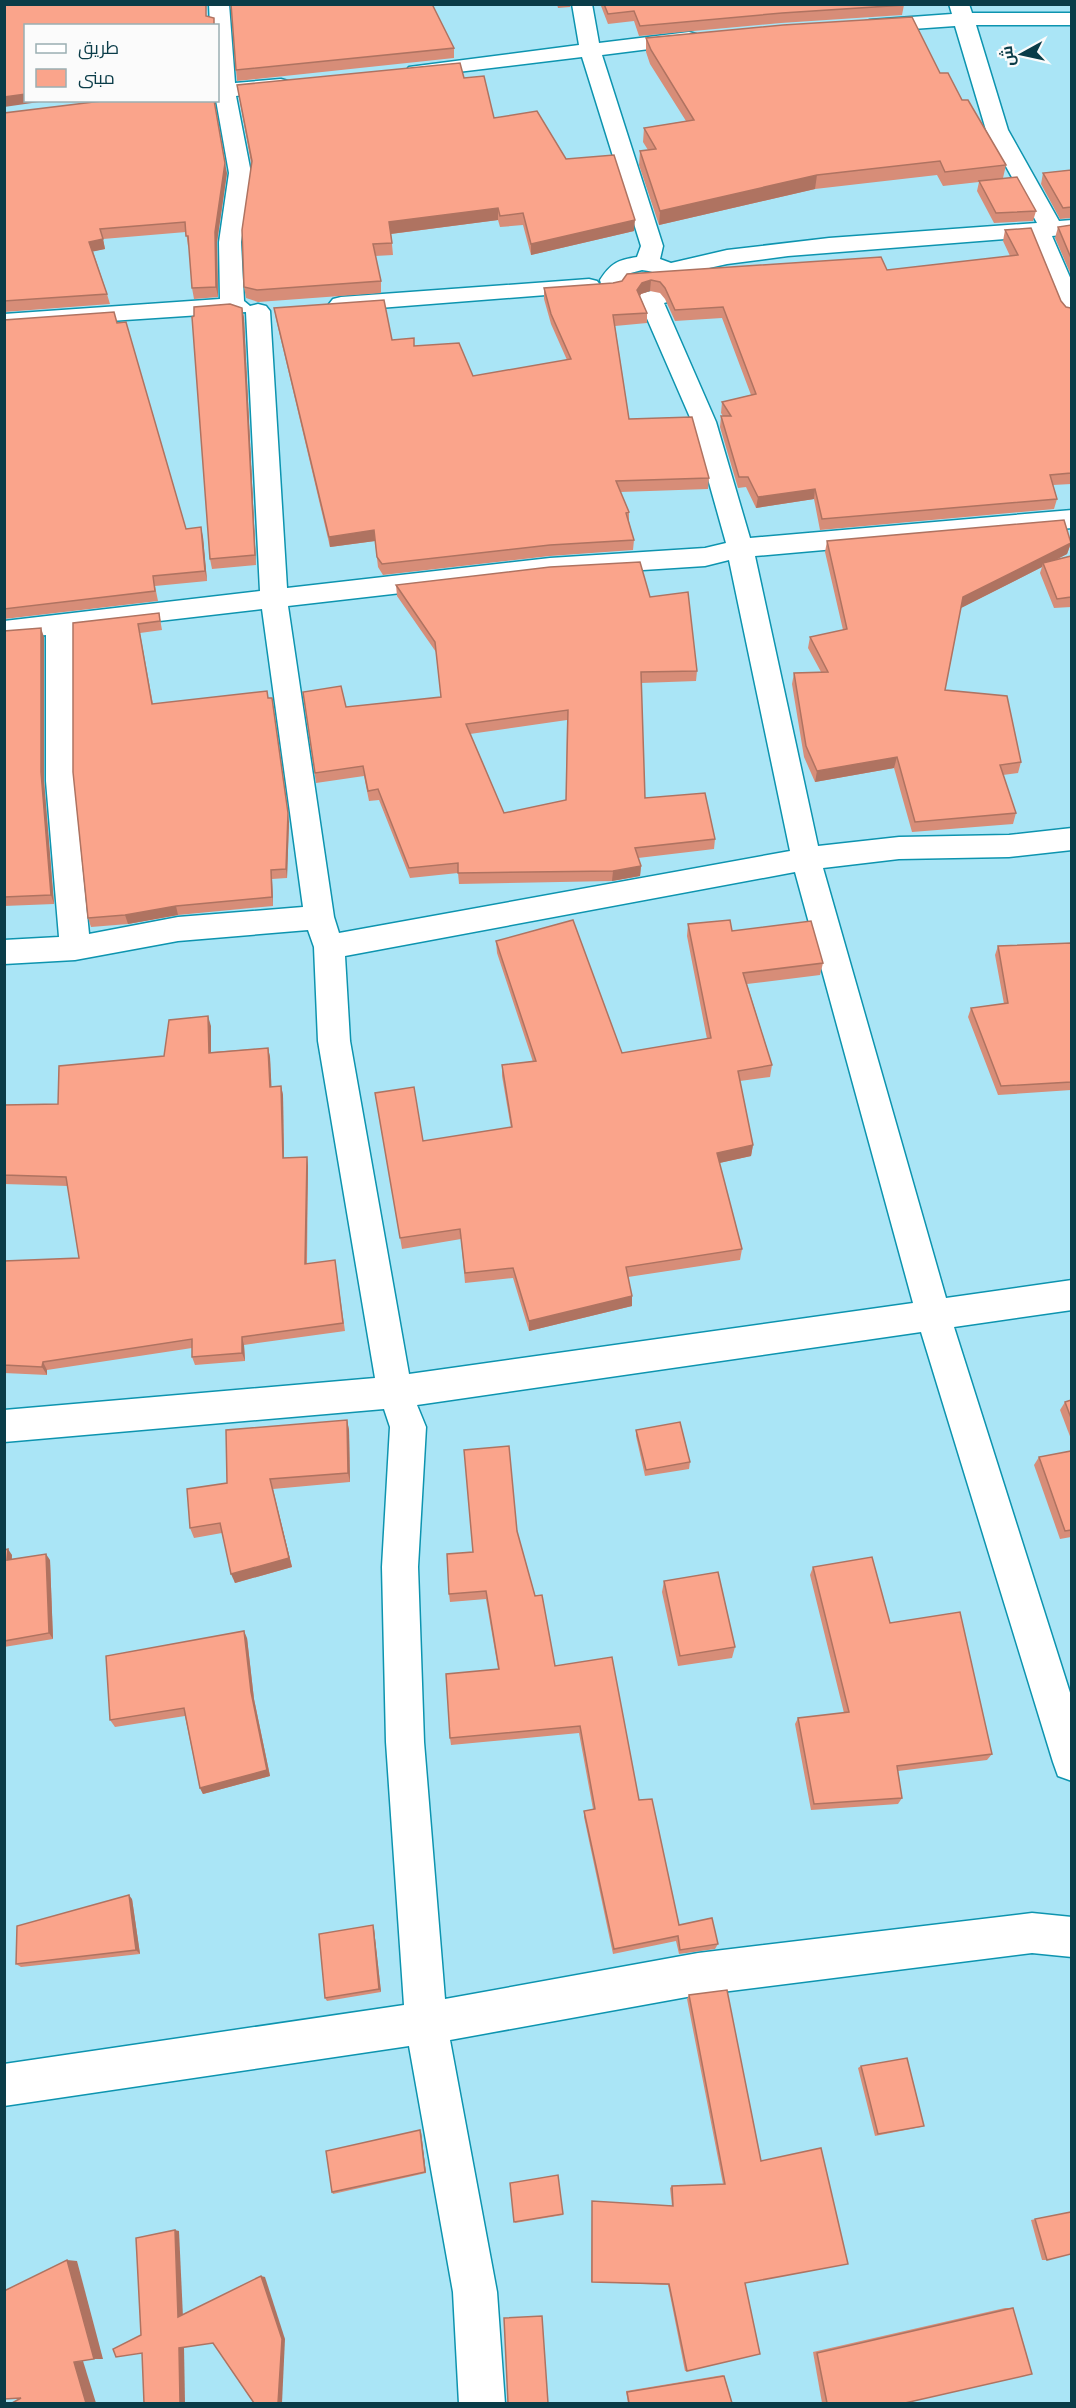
<svg xmlns="http://www.w3.org/2000/svg" width="1076" height="2408" viewBox="0 0 1076 2408" font-family="Overpass,Cairo,sans-serif">
  <rect width="100%" height="100%" fill="#aae5f6"/>
  <g fill="none" stroke-linecap="round" stroke-linejoin="round">
    <g stroke="#0d94af" stroke-width="3">
      <g id="street">
        <path d="M209,4H229L235,83L281,79L288,81L292,85L288,89L236,96L251,173L241,242L244,301L250,306L258,304L266,306L270,311L287,588L550,558L705,548L726,543L692,422L642,307C622,307 605,301 600,280C611,263 618,260 637,257L641,246L582,57L416,77L409,75L406,71L409,67L579,45L572,4H592L599,43L689,32L696,34L699,38L696,42L689,44L602,55L663,246L660,259L671,263L727,250L829,238L1037,223L986,130L955,26L870,32L863,30L860,26L863,22L870,20L952,14L949,4H969L972,13H1072V25H976L1008,130L1059,221L1072,220V234L1052,236L1072,282V318L1064,316L1060,311L1030,237L788,256L727,264L682,274L686,282C680,294 677,300 664,303L716,422L750,538L1072,510V528L755,556L818,846L899,837L1009,835L1072,828V850L1009,857L899,859L823,868L946,1298L1072,1280V1310L954,1327L1072,1699V1781L1058,1776L1053,1762L921,1332L417,1405L426,1427L418,1567L424,1742L445,1999L698,1953L1032,1913L1072,1917V1957L1032,1953L698,1995L450,2040L497,2292L505,2404H459L453,2292L409,2046L4,2106V2064L404,2005L386,1742L382,1567L390,1427L384,1409L4,1442V1410L375,1378L318,1041L314,947L308,930L178,941L75,960L4,964V940L59,937L46,781V635L4,639V621L260,591L246,312L4,328V314L220,299L219,242L229,173L216,100L218,26H210ZM642,270C651,271 659,273 662,282L659,289L643,293L627,289L624,280L627,274ZM729,560L790,851L339,933L334,917L288,606L550,576L705,566ZM262,609L303,907L178,917L89,934L74,781L73,631ZM795,872L913,1303L409,1374L350,1041L345,956Z"/>
        <polygon points="589,279 597,281 601,286 597,291 341,311 333,309 329,304 333,299 341,297"/>
      </g>
    </g>
    <use href="#street" fill="#fff" fill-rule="evenodd"/>
  </g>
  <g fill="#d78d78" fill-rule="evenodd">
    <polygon points="557,4 571,4 570,7 558,8"/>
    <polygon points="594,4 903,4 904,5 902,15 781,23 639,36 634,21 608,24 601,6 595,6"/>
    <polygon points="646,38 940,73 962,100 1006,165 1003,178 1036,211 1033,221 994,223 977,191 979,182 943,186 937,175 815,189 659,225 639,165 640,151 648,150 643,142 644,128 686,121 650,64 646,52"/>
    <polygon points="454,48 454,58 237,81 236,70"/>
    <polygon points="464,78 494,118 566,159 634,231 531,255 523,225 500,227 498,220 391,234 393,255 375,256 381,281 381,293 258,302 246,298 244,287 251,163 237,85"/>
    <polygon points="4,113 227,173 217,242 218,297 194,299 192,288 189,246 188,246 186,232 103,239 105,249 93,251 107,294 110,304 4,312"/>
    <polygon points="1071,170 1071,218 1060,219 1041,184 1043,173"/>
    <polygon points="1071,225 1071,275 1055,238 1058,227"/>
    <polygon points="1005,230 1061,301 1066,307 1071,308 1071,484 1053,485 1057,499 1054,509 820,530 814,499 756,508 746,487 738,488 720,427 721,416 723,416 721,413 722,402 751,395 722,318 675,321 665,299 660,293 650,291 641,294 640,296 647,313 647,323 615,326 629,419 709,478 708,489 620,492 629,512 629,522 634,540 633,550 550,556 383,575 378,567 375,541 330,547 276,319 274,308 414,346 473,376 567,360 551,324 544,299 544,288 613,283 622,281 887,270 1010,256 1003,241"/>
    <polygon points="242,308 244,318 256,565 212,569 210,559"/>
    <polygon points="4,320 186,529 203,537 207,581 155,586 158,601 4,619"/>
    <polygon points="827,541 1071,543 1067,554 1057,559 1071,556 1071,607 1054,608 1040,573 1042,567 961,608 945,690 1021,762 1018,773 1003,775 1016,813 1013,824 912,832 894,768 815,782 804,757 792,684 794,673 821,672 808,648 810,637 843,630 825,552"/>
    <path d="M396,585L650,597L697,671L696,681L641,683L645,798L715,839L714,849L638,858L641,866L640,876L612,881L459,884L458,873L410,878L379,800L369,801L364,776L316,783L303,692L346,707L441,697L436,652L397,596ZM567,720L566,800L504,813L470,734Z"/>
    <polygon points="159,613 162,630 140,633 153,704 289,822 287,878 272,879 273,906 178,915 128,924 91,927 88,918 73,623"/>
    <polygon points="4,631 44,637 44,781 54,904 4,906"/>
    <polygon points="688,924 732,931 823,963 820,975 747,984 772,1065 770,1077 740,1081 753,1145 751,1156 719,1163 742,1249 740,1260 628,1277 632,1296 632,1306 529,1331 513,1278 465,1283 461,1239 402,1249 375,1093 423,1141 511,1128 502,1076 502,1065 533,1062 497,953 496,941 622,1053 707,1039 687,936"/>
    <polygon points="1071,943 1071,1090 998,1095 968,1017 971,1008 1004,1004 995,955 998,946"/>
    <polygon points="211,1026 211,1052 268,1048 270,1057 271,1087 281,1086 283,1095 284,1158 307,1157 308,1166 307,1264 335,1260 345,1331 244,1345 245,1361 195,1365 192,1357 192,1348 47,1370 47,1375 4,1373 4,1261 79,1258 68,1186 4,1184 4,1105 58,1104 164,1056"/>
    <polygon points="1071,1400 1071,1439 1060,1410 1065,1402"/>
    <polygon points="347,1420 349,1430 350,1482 273,1489 292,1567 235,1583 222,1533 194,1538 190,1528 227,1483"/>
    <polygon points="636,1430 690,1462 689,1469 645,1476 636,1436"/>
    <polygon points="1071,1451 1071,1537 1060,1539 1034,1465 1039,1457"/>
    <polygon points="517,1531 555,1666 639,1800 679,1925 718,1944 715,1949 679,1954 676,1941 613,1954 584,1817 584,1811 593,1809 579,1733 451,1745 450,1738 498,1669 486,1599 450,1602 449,1594 473,1552"/>
    <polygon points="4,1550 12,1555 12,1559 50,1560 53,1639 4,1647"/>
    <polygon points="813,1567 890,1623 992,1754 987,1760 898,1771 902,1798 898,1804 811,1810 795,1724 798,1718 844,1713 810,1575"/>
    <polygon points="664,1581 735,1647 732,1658 678,1666 662,1592"/>
    <polygon points="247,1638 254,1699 270,1776 203,1794 200,1788 185,1716 115,1727 110,1720"/>
    <polygon points="132,1899 140,1954 21,1967 16,1964"/>
    <polygon points="374,1929 381,1992 327,2001 325,1998"/>
    <polygon points="689,1995 745,2284 687,2371 685,2371 668,2285 591,2282 592,2201 672,2206 670,2188 672,2186 723,2184 687,1999"/>
    <polygon points="861,2066 924,2126 921,2127 875,2136 858,2068"/>
    <polygon points="421,2132 426,2173 333,2194 332,2192"/>
    <polygon points="510,2183 563,2214 563,2215 515,2223"/>
    <polygon points="1071,2212 1047,2260 1042,2260 1031,2220"/>
    <polygon points="1005,2308 1013,2308 905,2403 822,2403 813,2352"/>
    <polygon points="723,2375 724,2376 732,2403 628,2403 626,2391"/>
  </g>
  <g fill="#af7361">
    <polygon points="26,94 26,100 53,100 4,107 4,97"/>
    <polygon points="225,163 227,173 217,242 218,297 216,287 215,232"/>
    <polygon points="817,175 815,189 659,225 660,211"/>
    <polygon points="498,208 498,220 390,234 389,222"/>
    <polygon points="635,220 634,231 531,255 531,244"/>
    <polygon points="103,239 105,249 91,252 89,242"/>
    <polygon points="651,280 650,291 641,294 637,301 637,290 642,283"/>
    <polygon points="242,308 244,318 256,565 255,555"/>
    <polygon points="815,489 814,499 756,508 758,497"/>
    <polygon points="201,527 203,537 207,581 205,571"/>
    <polygon points="374,530 375,541 330,547 329,537"/>
    <polygon points="1071,543 1067,554 1044,566 1043,563 1042,567 961,608 963,597"/>
    <polygon points="41,628 44,637 44,781 54,904 51,895 41,772"/>
    <polygon points="272,698 289,822 287,878 286,869"/>
    <polygon points="897,757 894,768 815,782 817,771"/>
    <polygon points="641,866 640,876 612,881 613,871"/>
    <polygon points="271,870 272,879 273,906 272,897"/>
    <polygon points="176,906 178,915 128,924 125,915"/>
    <polygon points="208,1016 211,1026 211,1062 209,1053"/>
    <polygon points="268,1048 270,1057 272,1096 270,1087"/>
    <polygon points="281,1086 283,1095 284,1167 283,1158"/>
    <polygon points="753,1145 751,1156 715,1164 717,1153"/>
    <polygon points="307,1157 308,1166 306,1272 305,1264"/>
    <polygon points="632,1296 632,1306 529,1331 529,1321"/>
    <polygon points="242,1337 244,1345 245,1361 242,1353"/>
    <polygon points="43,1362 47,1370 47,1375 42,1367"/>
    <polygon points="347,1420 349,1430 350,1482 348,1473"/>
    <polygon points="270,1479 292,1567 235,1583 231,1574"/>
    <polygon points="8,1549 12,1555 11,1566 7,1560"/>
    <polygon points="46,1554 50,1560 53,1639 49,1633"/>
    <polygon points="244,1631 247,1638 254,1699 270,1776 203,1794 200,1788 251,1692"/>
    <polygon points="129,1895 132,1899 140,1954 136,1950"/>
    <polygon points="373,1925 374,1929 381,1992 379,1989"/>
    <polygon points="420,2130 421,2132 426,2173 425,2172"/>
    <polygon points="175,2230 179,2231 183,2317 178,2317"/>
    <polygon points="67,2260 77,2261 103,2359 94,2359"/>
    <polygon points="261,2276 265,2277 285,2339 282,2403 278,2403"/>
    <polygon points="184,2347 185,2403 180,2403 179,2348"/>
    <polygon points="83,2361 96,2403 86,2403 74,2362"/>
  </g>
  <g fill="#faa48b" stroke="#af7361" stroke-width="1.5" fill-rule="evenodd">
    <polygon points="4,4 206,4 206,16 214,18 214,26 26,26 26,94 4,97"/>
    <polygon points="231,4 432,4 454,48 236,70"/>
    <polygon points="604,4 903,4 904,5 782,13 640,26 634,11 608,14"/>
    <polygon points="912,17 940,73 948,73 962,100 968,100 1006,165 945,172 940,161 817,175 660,211 640,151 656,149 644,128 694,120 651,50 646,38 783,25"/>
    <polygon points="460,63 464,78 484,76 494,118 537,111 566,159 614,155 635,220 531,244 523,213 500,216 498,208 389,222 392,243 373,244 381,281 257,290 244,287 242,230 252,161 237,85"/>
    <polygon points="110,100 214,100 225,163 215,232 216,287 192,288 188,236 186,236 185,222 100,229 103,239 89,242 107,294 4,301 4,113"/>
    <polygon points="1071,170 1071,207 1063,208 1043,173"/>
    <polygon points="1017,177 1036,211 996,213 979,181"/>
    <polygon points="1071,225 1071,258 1058,227"/>
    <polygon points="1031,228 1061,301 1066,307 1071,308 1071,473 1050,475 1057,499 822,519 815,489 758,497 748,477 739,477 721,416 731,416 722,402 756,394 723,307 675,310 665,288 660,282 651,280 642,283 637,290 647,313 613,315 629,419 692,417 709,478 616,481 629,512 626,513 634,540 550,545 382,564 377,557 374,530 329,537 274,308 384,300 392,340 414,338 414,346 459,343 473,376 571,359 551,314 544,288 613,283 622,281 627,274 881,257 887,270 1018,255 1005,230"/>
    <polygon points="230,304 242,308 255,555 210,559 192,317 194,316 194,307"/>
    <polygon points="114,312 117,323 126,322 186,529 201,527 205,571 153,576 155,591 4,609 4,320"/>
    <polygon points="1064,520 1071,543 963,597 945,690 1007,696 1021,762 1000,765 1016,813 915,822 897,757 817,771 806,746 794,673 828,672 810,637 847,629 827,541"/>
    <polygon points="1071,556 1071,597 1057,599 1043,563"/>
    <path d="M640,562L650,597L688,592L697,671L641,672L645,798L705,793L715,839L635,848L641,866L613,871L458,873V863L409,868L378,789L368,791L363,766L315,773L303,692L341,686L346,707L441,697L435,642L396,585L550,567ZM568,710L566,800L504,813L466,724Z"/>
    <polygon points="159,613 160,621 138,624 152,704 267,691 268,698 272,698 288,813 286,869 271,870 272,897 176,906 125,915 88,918 73,772 73,623"/>
    <polygon points="41,628 41,772 51,895 4,897 4,631"/>
    <polygon points="573,920 622,1053 711,1038 688,924 730,920 732,931 811,921 823,963 743,973 772,1065 738,1071 753,1145 717,1153 742,1249 626,1267 632,1296 529,1321 513,1268 465,1273 460,1229 400,1238 375,1093 414,1087 423,1141 512,1127 502,1065 536,1061 496,941"/>
    <polygon points="1071,943 1071,1082 1001,1086 971,1008 1008,1003 998,946"/>
    <polygon points="208,1016 209,1053 268,1048 270,1087 281,1086 283,1158 307,1157 305,1264 335,1260 343,1323 242,1337 242,1353 192,1357 192,1339 43,1362 42,1367 4,1365 4,1261 79,1258 66,1177 4,1175 4,1105 58,1104 59,1066 164,1056 169,1020"/>
    <polygon points="1071,1400 1071,1418 1065,1402"/>
    <polygon points="347,1420 348,1473 270,1479 289,1558 231,1574 220,1523 190,1528 187,1489 227,1483 226,1430"/>
    <polygon points="680,1422 690,1462 646,1470 636,1430"/>
    <polygon points="509,1446 517,1531 535,1596 542,1595 555,1666 612,1657 639,1800 652,1799 679,1925 712,1918 718,1944 680,1950 678,1936 614,1949 584,1811 595,1809 580,1726 450,1738 446,1674 499,1669 486,1591 449,1594 447,1554 473,1552 464,1450"/>
    <polygon points="1071,1451 1071,1530 1065,1531 1039,1457"/>
    <polygon points="8,1549 7,1560 46,1554 49,1633 4,1641 4,1550"/>
    <polygon points="872,1557 890,1623 960,1612 992,1754 897,1766 902,1798 814,1804 798,1718 849,1712 813,1567"/>
    <polygon points="718,1572 735,1647 680,1656 664,1581"/>
    <polygon points="244,1631 251,1692 267,1770 200,1788 184,1708 110,1720 106,1656"/>
    <polygon points="129,1895 136,1950 16,1964 17,1926"/>
    <polygon points="373,1925 379,1989 325,1998 319,1934"/>
    <polygon points="727,1990 761,2161 821,2148 848,2264 745,2283 760,2354 687,2371 669,2284 592,2282 592,2201 673,2206 672,2186 725,2184 689,1995"/>
    <polygon points="907,2058 924,2126 878,2134 861,2066"/>
    <polygon points="420,2130 425,2172 332,2192 326,2151"/>
    <polygon points="558,2175 563,2214 514,2222 510,2183"/>
    <polygon points="1071,2212 1071,2254 1047,2260 1035,2219"/>
    <polygon points="175,2230 178,2317 261,2276 282,2339 278,2403 254,2403 213,2343 179,2348 180,2403 144,2403 142,2353 116,2357 113,2349 141,2335 136,2238"/>
    <polygon points="67,2260 94,2359 74,2362 86,2403 12,2403 21,2398 4,2399 4,2291"/>
    <polygon points="1013,2308 1032,2374 905,2403 827,2403 817,2353"/>
    <polygon points="542,2316 548,2403 508,2403 504,2318"/>
    <polygon points="724,2376 732,2403 629,2403 627,2392"/>
  </g>
  <rect width="1076" height="2408" fill="none" stroke="#0a3c48" stroke-width="12"/>
  <rect x="24" y="24" width="195" height="78" fill="#fbfbfb" stroke="#9bafb3" stroke-width="1.5"/>
  <rect x="36" y="44" width="30" height="9" fill="#ffffff" stroke="#9bafb3" stroke-width="1.5"/>
  <text x="78" y="54" font-size="18" fill="#0a3c48">طريق</text>
  <rect x="36" y="69" width="30" height="18" fill="#faa48b" stroke="#9bafb3" stroke-width="1.5"/>
  <text x="78" y="84" font-size="18" fill="#0a3c48">مبنى</text>
  <g transform="translate(1022 54) rotate(262)" stroke="#fbfbfb" stroke-width="4.5" paint-order="stroke">
  <path d="M0-4.5L10 22L0 15L-10 22Z" fill="#0a3c48"/>
  <text y="-9" font-size="16" font-weight="bold" text-anchor="middle" fill="#0a3c48">ش</text>
  </g>
</svg>
